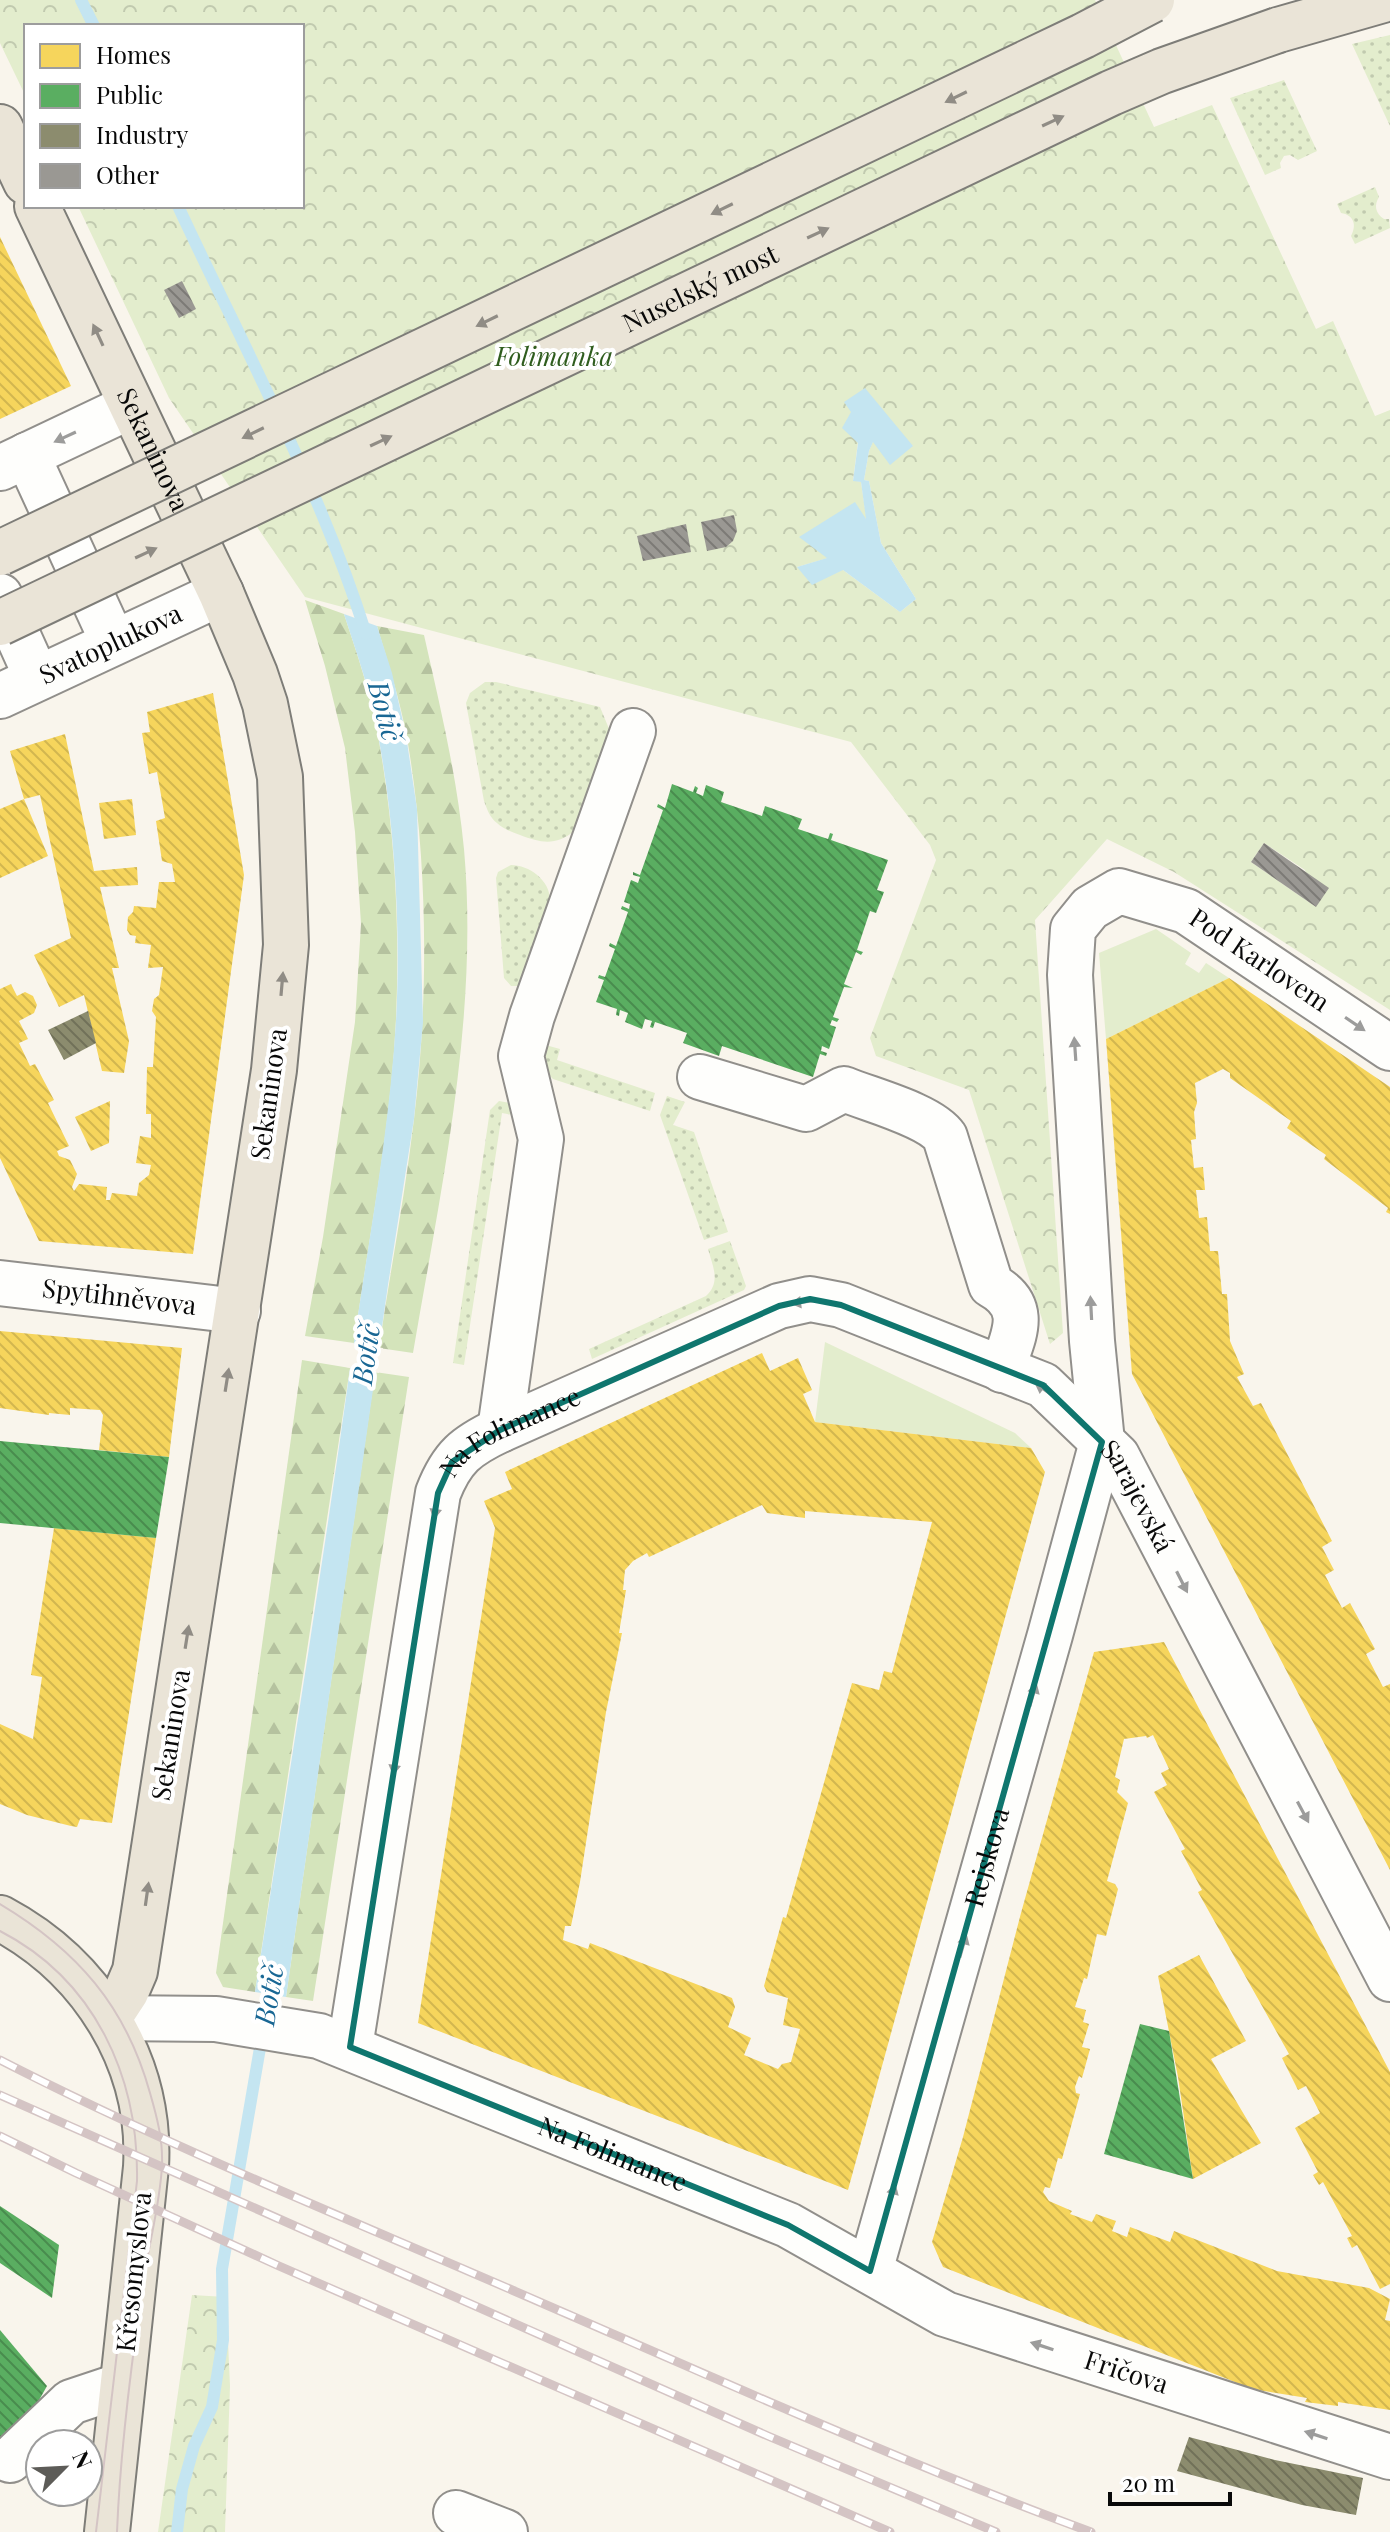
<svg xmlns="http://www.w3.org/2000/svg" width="1390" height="2532" viewBox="0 0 1390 2532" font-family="'Playfair Display',serif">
  <defs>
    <pattern id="grass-dots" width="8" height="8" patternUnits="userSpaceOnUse" patternTransform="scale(2)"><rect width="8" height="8" fill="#e3edcd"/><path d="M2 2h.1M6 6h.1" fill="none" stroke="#c1caaf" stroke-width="1.8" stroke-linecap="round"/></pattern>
    <pattern id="forest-firs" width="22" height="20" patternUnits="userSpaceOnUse" patternTransform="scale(2)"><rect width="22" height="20" fill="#d4e4bb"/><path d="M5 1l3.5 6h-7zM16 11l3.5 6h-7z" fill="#b5c29f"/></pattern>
    <pattern id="park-crowns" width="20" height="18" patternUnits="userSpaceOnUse" patternTransform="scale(2)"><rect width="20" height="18" fill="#e3edcd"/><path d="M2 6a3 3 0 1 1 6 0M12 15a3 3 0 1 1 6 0" fill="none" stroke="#c1caaf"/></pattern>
    <pattern id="homes-back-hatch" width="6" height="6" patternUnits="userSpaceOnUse" patternTransform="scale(2)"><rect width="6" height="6" fill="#f6d55c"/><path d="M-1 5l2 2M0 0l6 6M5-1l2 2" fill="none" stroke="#d2b64f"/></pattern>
    <pattern id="public-back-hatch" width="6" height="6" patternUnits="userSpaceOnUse" patternTransform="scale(2)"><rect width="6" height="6" fill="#5aae61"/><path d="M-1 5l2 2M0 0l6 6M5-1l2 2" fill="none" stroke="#498c4e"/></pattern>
    <pattern id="industry-back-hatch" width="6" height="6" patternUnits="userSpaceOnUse" patternTransform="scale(2)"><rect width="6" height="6" fill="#8c8c6e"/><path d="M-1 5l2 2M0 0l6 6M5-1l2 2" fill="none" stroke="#717159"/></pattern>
    <pattern id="building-back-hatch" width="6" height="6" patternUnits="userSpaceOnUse" patternTransform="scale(2)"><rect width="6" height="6" fill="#9a9893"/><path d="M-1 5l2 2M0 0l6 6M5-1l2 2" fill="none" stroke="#7c7a76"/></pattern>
  </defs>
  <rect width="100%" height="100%" fill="#f9f5ec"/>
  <g fill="url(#grass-dots)">
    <polygon points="1390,35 1390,126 1352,44"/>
    <polygon points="1284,80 1317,151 1298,160 1290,155 1284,156 1280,163 1281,168 1265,175 1230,98"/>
    <path d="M1375,187L1379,197C1374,205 1375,213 1384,219H1389L1390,228L1355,244L1351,236C1357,225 1354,215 1341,213L1337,204Z"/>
    <path d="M485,682H496L600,707L612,736L574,831C556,846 541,843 520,835C512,832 503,829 497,823C490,818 487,809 484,801L466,703L470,693Z"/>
    <path d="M511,865C529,865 550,880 550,900C550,915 527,969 521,986H511L504,978L496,878L498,872Z"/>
    <path d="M542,1044L560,1049L557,1060L655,1093L650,1111L553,1079C542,1069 539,1057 542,1044Z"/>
    <polygon points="667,1096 685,1102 673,1125 694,1132 728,1232 704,1240 660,1115"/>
    <polygon points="499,1101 515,1104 513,1115 502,1113 464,1365 453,1363 490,1110"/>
    <path d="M730,1241L746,1286L744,1290L592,1359L589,1349L706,1296C721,1282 713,1267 708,1249Z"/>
  </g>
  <g fill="url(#forest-firs)">
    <path d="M305,600L344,614C357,654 371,694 378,736C395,828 400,926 396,1019C391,1128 369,1236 354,1343L305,1336L323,1237L355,1022L361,924L355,832L345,748L325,666Z"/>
    <path d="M377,626L424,635C440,706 457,776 464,849C479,1017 441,1188 413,1353L379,1348C390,1272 405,1196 414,1119C429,998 428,858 407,738C400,700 388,663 377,626Z"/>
    <polygon points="302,1360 350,1368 255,1992 223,1987 216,1973"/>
    <polygon points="375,1372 409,1377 313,2001 286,1997"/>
  </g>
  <g fill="url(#park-crowns)" fill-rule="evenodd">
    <path d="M0,0H1095L1154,127L1212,105L1316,329L1333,321L1375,416L1390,410V1010L1174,872L1107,839L1035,920L1063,1333L1050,1344L969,1090L876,1056L870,1038L936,860L930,845L851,742L305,597L169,398L78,206H302V26H26V97L0,43ZM851,412L913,446L873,441L869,451L864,480L869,481L881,543L916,599L900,612L843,570L797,567L828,558L855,503L867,522L861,482L853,480L858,442ZM1264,843L1305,870L1316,907L1251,862Z"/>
    <polygon points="192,2295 226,2297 230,2386 225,2532 158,2532"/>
  </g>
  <g fill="#e3edcd">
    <polygon points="1156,929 1191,953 1185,964 1199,973 1206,963 1229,978 1106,1039 1099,953"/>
    <polygon points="825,1342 1015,1433 1031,1448 815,1422"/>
  </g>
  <g fill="#c4e5f1">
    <polygon points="865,388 913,446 890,465 873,442 869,451 864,480 869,481 881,543 916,599 900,612 843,570 812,585 797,567 827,558 799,537 855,502 866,519 861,482 853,481 858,443 842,428 851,412 844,402"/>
    <path d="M344,614L377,626L392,673L406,735L417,809L423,1022L414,1119L388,1285L286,1997L255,1992C288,1782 322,1572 351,1362C367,1249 389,1135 396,1021C401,931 395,824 378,735C371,693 357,654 344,614Z"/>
  </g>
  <polygon fill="#f9f5ec" points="350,1343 383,1348 379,1373 346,1367"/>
  <g fill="url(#homes-back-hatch)" fill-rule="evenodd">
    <polygon points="0,237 71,386 0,419"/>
    <polygon points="213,693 244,875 193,1254 39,1241 0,1158 0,989 11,984 17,996 25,992 33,996 37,1005 34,1013 19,1021 28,1039 19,1043 30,1066 35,1064 54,1100 48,1103 69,1146 57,1151 59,1156 70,1160 77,1174 72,1187 74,1191 79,1184 107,1187 106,1200 110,1200 112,1193 137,1196 139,1183 149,1175 151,1165 136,1163 140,1136 151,1138 151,1114 146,1114 147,1067 153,1067 156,1017 152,1011 154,999 159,995 163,967 148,968 151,945 135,943 136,936 130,935 127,930 128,917 133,912 134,906 156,908 159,882 175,882 172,864 162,861 156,821 165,818 157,772 149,774 142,733 150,732 147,712"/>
    <polygon points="65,734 94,871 137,867 138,885 100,887 119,968 112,968 129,1041 124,1073 102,1071 84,995 59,1007 34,955 71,938 40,795 24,799 10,751"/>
    <polygon points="24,799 48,856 0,878 0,809"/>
    <polygon points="132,799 136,835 104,839 99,803"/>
    <polygon points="1229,978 1390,1087 1390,1214 1386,1212 1388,1208 1324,1159 1326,1155 1287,1128 1291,1121 1230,1078 1230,1073 1223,1069 1195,1083 1197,1103 1194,1112 1196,1139 1191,1140 1194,1168 1203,1167 1205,1190 1196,1190 1199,1218 1207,1217 1210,1251 1218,1251 1222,1294 1227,1294 1230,1341 1244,1374 1237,1377 1253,1406 1261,1403 1332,1541 1322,1547 1334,1570 1325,1575 1342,1608 1350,1603 1375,1649 1366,1654 1383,1687 1390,1684 1390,1870 1132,1374 1106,1039"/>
    <polygon points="110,1101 109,1143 91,1151 75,1117"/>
    <polygon points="0,1331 182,1348 169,1457 99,1450 103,1415 100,1410 70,1408 70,1415 49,1413 49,1415 0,1408"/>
    <path d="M762,1353L770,1371L798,1358L812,1390L803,1394L815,1422L1031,1448L1045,1472L848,2190L418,2023L495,1528L484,1501L512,1489L505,1472ZM762,1505L767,1513L805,1518V1511L932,1522L892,1673L884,1671L879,1690L852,1683L786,1918L783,1917L764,1986L767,1992L788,1998L783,2025L800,2029L791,2062L782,2064L778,2069L744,2055L751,2038L728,2027L735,2007L732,1998L590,1943L588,1949L563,1940L565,1926H571L580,1882L606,1712L622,1633H619L626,1590H623L625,1570L633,1561L647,1553L649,1557Z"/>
    <polygon points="54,1528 156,1538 112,1823 80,1819 77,1827 71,1826 27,1815 0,1804 0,1724 33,1739 42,1677 31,1675"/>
    <polygon points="1164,1642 1390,2072 1390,2284 1380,2289 1357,2245 1352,2248 1347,2238 1352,2236 1323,2182 1319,2185 1313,2175 1318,2172 1295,2128 1320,2113 1306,2086 1298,2090 1282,2058 1289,2054 1198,1892 1202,1890 1181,1851 1185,1849 1154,1792 1167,1785 1161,1773 1169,1769 1153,1735 1147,1738 1146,1736 1124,1739 1115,1777 1120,1780 1117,1792 1128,1803 1107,1881 1115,1884 1118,1889 1106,1936 1097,1934 1087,1979 1084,1978 1075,2007 1086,2010 1083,2022 1089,2024 1082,2047 1090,2049 1082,2078 1079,2076 1075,2087 1076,2093 1080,2094 1062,2159 1058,2158 1050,2188 1045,2187 1043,2192 1049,2201 1072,2211 1070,2214 1092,2222 1096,2214 1116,2221 1112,2231 1127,2237 1130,2227 1170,2242 1174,2231 1277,2271 1369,2288 1390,2299 1385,2320 1390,2321 1390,2410 1338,2402 1338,2406 1305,2402 1307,2398 1233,2386 1235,2382 943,2267 932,2242 963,2137 1021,1913 1094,1652"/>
    <polygon points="1199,1955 1246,2041 1211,2059 1261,2143 1193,2179 1178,2077 1158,1976"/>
  </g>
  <g fill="url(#public-back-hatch)">
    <polygon points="672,784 693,792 695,786 698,788 696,793 703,796 706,785 724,792 721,802 762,816 765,806 802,819 798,829 828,839 830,833 833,834 831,840 888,860 877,890 884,892 876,913 870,911 857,950 863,952 861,955 856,952 844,984 853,988 844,987 833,1017 839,1019 837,1022 832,1020 830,1025 836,1027 829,1049 822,1046 821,1051 827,1053 826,1056 820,1054 813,1077 722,1046 719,1056 683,1043 687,1033 655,1022 653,1028 650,1027 652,1021 645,1019 642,1029 625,1022 628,1013 620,1010 619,1016 616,1015 617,1009 596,1002 604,980 598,978 599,975 605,977 615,949 609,946 610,943 616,946 628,912 621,909 622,906 629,909 630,904 624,902 631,880 638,883 640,877 633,875 633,872 640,875 663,810 657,807 658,804 665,808"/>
    <polygon points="0,1441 169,1457 156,1538 0,1523"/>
    <polygon points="1140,2024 1169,2031 1193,2179 1104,2154"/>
    <polygon points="0,2206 59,2245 52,2298 0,2263"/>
    <polygon points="0,2330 47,2386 34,2409 0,2440"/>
  </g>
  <g fill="url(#industry-back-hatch)">
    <polygon points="88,1011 96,1043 64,1060 48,1030"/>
    <polygon points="1189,2437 1275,2460 1363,2478 1356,2515 1302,2505 1177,2471"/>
  </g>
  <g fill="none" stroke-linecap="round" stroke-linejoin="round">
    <g stroke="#c4e5f1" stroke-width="12">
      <polyline points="81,0 94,26"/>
      <path d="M178,206C243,346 320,487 366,634"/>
      <polyline points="177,2532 182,2489 194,2446 212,2407 223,2340 222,2269 272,1978"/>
    </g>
  </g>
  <g fill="url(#building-back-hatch)">
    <polygon points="182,281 196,309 179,318 164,290"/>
    <polygon points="734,515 737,531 733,541 726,547 707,551 701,522"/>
    <polygon points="686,524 691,552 643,561 637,536"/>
    <polygon points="1264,843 1329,888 1316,907 1251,862"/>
  </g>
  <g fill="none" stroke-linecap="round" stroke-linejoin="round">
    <g stroke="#918f8b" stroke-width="48">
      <g id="minor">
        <polyline points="27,455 113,642"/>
        <polyline points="0,468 131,406"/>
        <polyline points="0,596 37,678"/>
        <path id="s1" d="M0,696L221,593"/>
        <path d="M700,1077L806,1109L844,1089C870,1100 930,1115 945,1137L991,1285C1031,1307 1013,1336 1002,1370"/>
        <path id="s2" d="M0,1283L238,1311"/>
        <polyline points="500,1430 541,1139 521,1056 532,1016 633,731"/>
        <path id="s3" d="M109,2018L216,2019L319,2036L788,2225L945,2314L1390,2457"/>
        <path id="s4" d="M350,2047L438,1493C452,1457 466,1446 500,1430L779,1306L810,1299L841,1305L1043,1385L1117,1456L1390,1979"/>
        <path id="s5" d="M870,2271L1050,1635L1102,1442L1092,1341L1070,975L1073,929L1090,908L1119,891L1186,911L1390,1048"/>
        <polyline points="10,2460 71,2402 122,2385"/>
        <polyline points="456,2513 505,2532"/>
      </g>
    </g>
    <g stroke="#7e7d78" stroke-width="48">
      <g id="major">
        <polyline points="1278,30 1383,0"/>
        <polyline points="0,127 26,182"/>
        <path id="s6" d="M37,206L221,593L255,674L265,704L280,777L286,945L274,1070L135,1971L126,1992L109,2018"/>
        <path d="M0,1918C92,1967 152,2062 146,2167L107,2532"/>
      </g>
    </g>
    <use href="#minor" stroke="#fefefc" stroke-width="44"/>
    <use href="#major" stroke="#eae4d7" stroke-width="44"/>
    <g stroke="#d4c4c4" stroke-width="2">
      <path d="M0,1904C77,1950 126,2006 150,2093C157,2117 163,2140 162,2165C160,2209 146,2253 141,2297C130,2374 120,2454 117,2532"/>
      <path d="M0,1931C95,1980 139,2077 137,2181L96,2532"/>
    </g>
    <g stroke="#d4c4c4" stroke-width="9">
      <g id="rail">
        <path d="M0,2060C166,2145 341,2216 512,2290C704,2373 895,2460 1091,2532"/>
        <polyline points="0,2095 768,2436 996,2532"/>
        <polyline points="0,2136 76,2173 279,2266 890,2532"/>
      </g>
    </g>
    <use href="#rail" stroke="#fff" stroke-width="6" stroke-dasharray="18" stroke-linecap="butt"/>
    <g stroke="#7e7d78" stroke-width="48" stroke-linecap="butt">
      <g id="major-bridge">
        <polyline points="0,553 1083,36 1152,0"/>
        <path id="s7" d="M0,623L1111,93L1162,71L1278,30"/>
      </g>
    </g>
    <use href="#major-bridge" stroke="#eae4d7" stroke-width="44"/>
  </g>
  <defs><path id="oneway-solid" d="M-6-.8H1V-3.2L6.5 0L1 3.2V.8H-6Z" transform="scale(2)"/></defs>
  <g fill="#908c85">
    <use href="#oneway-solid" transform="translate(956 97) rotate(154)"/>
    <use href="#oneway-solid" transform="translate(1053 121) rotate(-25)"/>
    <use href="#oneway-solid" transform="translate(722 209) rotate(154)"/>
    <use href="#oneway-solid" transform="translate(818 233) rotate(-25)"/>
    <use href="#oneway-solid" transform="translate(487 321) rotate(154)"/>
    <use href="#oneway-solid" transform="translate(98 335) rotate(-115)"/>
    <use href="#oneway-solid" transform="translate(253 433) rotate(154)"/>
    <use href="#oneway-solid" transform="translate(381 441) rotate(-25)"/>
    <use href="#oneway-solid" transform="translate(146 553) rotate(-25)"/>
    <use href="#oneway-solid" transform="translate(282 984) rotate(-85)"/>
    <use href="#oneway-solid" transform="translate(227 1380) rotate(-81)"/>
    <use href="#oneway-solid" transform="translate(187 1637) rotate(-81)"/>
    <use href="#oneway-solid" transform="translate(147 1894) rotate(-82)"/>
  </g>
  <g fill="#9c9c9b">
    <use href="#oneway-solid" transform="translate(65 437) rotate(155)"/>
    <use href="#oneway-solid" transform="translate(1355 1024) rotate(34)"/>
    <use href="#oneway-solid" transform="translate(1075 1049) rotate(-94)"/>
    <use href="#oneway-solid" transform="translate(803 1302) rotate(173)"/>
    <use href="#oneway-solid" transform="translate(1091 1308) rotate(-93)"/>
    <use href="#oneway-solid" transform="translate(1045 1390) rotate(-145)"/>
    <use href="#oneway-solid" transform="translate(436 1507) rotate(99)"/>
    <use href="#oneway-solid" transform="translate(1182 1582) rotate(63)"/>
    <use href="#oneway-solid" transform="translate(1033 1695) rotate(-74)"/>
    <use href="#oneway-solid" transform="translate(395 1763) rotate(99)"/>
    <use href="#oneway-solid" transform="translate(1303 1812) rotate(62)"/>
    <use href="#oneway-solid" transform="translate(963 1946) rotate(-74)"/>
    <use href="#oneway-solid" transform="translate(892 2196) rotate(-74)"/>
    <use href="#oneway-solid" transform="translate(1042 2346) rotate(-162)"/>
    <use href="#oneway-solid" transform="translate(1316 2435) rotate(-162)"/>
  </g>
  <path fill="none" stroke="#0f766e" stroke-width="6" stroke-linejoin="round" d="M810,1299L841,1305L1043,1385L1102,1442L870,2271L788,2225L350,2047L438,1493L452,1462L500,1430L779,1306Z"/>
  <g text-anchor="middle" stroke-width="8" stroke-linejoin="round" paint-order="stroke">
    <g font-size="26" fill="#090909" stroke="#fff">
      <text dy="9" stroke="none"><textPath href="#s7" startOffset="776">Nuselský most</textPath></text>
      <text dy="9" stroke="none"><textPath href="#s6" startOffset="270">Sekaninova</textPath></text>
      <text dy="9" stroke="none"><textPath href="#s1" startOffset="122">Svatoplukova</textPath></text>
      <text dy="9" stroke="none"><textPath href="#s5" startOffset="1594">Pod Karlovem</textPath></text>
      <text transform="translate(269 1094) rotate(-82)" y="9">Sekaninova</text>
      <text dy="9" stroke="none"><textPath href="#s2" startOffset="120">Spytihněvova</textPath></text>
      <text dy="9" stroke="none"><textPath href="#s4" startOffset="660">Na Folimance</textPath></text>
      <text dy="9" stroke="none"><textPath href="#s4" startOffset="1386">Sarajevská</textPath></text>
      <text transform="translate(171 1735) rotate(-81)" y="9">Sekaninova</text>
      <text dy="9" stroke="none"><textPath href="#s5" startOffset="430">Rejskova</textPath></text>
      <text dy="9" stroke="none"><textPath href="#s3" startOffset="528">Na Folimance</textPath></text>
      <text transform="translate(134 2272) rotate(-84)" y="9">Křesomyslova</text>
      <text dy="9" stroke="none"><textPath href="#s3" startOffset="1088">Fričova</textPath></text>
    </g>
    <g font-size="26" font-style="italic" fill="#2f5d1e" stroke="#fff">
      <text x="554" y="366">Folimanka</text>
    </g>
    <g font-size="28" font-style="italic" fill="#196794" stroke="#fff">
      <text transform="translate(385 711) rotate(75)" y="10">Botič</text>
      <text transform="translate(366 1354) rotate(-82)" y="10">Botič</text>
      <text transform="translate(269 1995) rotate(-81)" y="10">Botič</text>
    </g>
  </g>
  <rect x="24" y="24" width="280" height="184" fill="#ffffff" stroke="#9d9d9d" stroke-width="2"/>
  <rect x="40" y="44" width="40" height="24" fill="#f6d55c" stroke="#9d9d9d" stroke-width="2"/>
  <text x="96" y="64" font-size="24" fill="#090909">Homes</text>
  <rect x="40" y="84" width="40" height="24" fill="#5aae61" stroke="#9d9d9d" stroke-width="2"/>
  <text x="96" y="104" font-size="24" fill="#090909">Public</text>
  <rect x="40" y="124" width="40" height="24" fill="#8c8c6e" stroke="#9d9d9d" stroke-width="2"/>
  <text x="96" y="144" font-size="24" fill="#090909">Industry</text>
  <rect x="40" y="164" width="40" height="24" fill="#9a9893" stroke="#9d9d9d" stroke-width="2"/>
  <text x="96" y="184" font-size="24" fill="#090909">Other</text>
  <g transform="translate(64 2468) rotate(66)"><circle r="38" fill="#ffffff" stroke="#9d9d9d" stroke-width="2"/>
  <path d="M0-6L14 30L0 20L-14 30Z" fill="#5d5c58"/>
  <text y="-12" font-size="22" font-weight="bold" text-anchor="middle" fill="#090909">N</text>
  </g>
  <path d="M1110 2492v12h120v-12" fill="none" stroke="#090909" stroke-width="4"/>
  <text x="1122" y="2492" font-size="24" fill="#090909" stroke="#ffffff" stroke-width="6" paint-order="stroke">20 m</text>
</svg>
